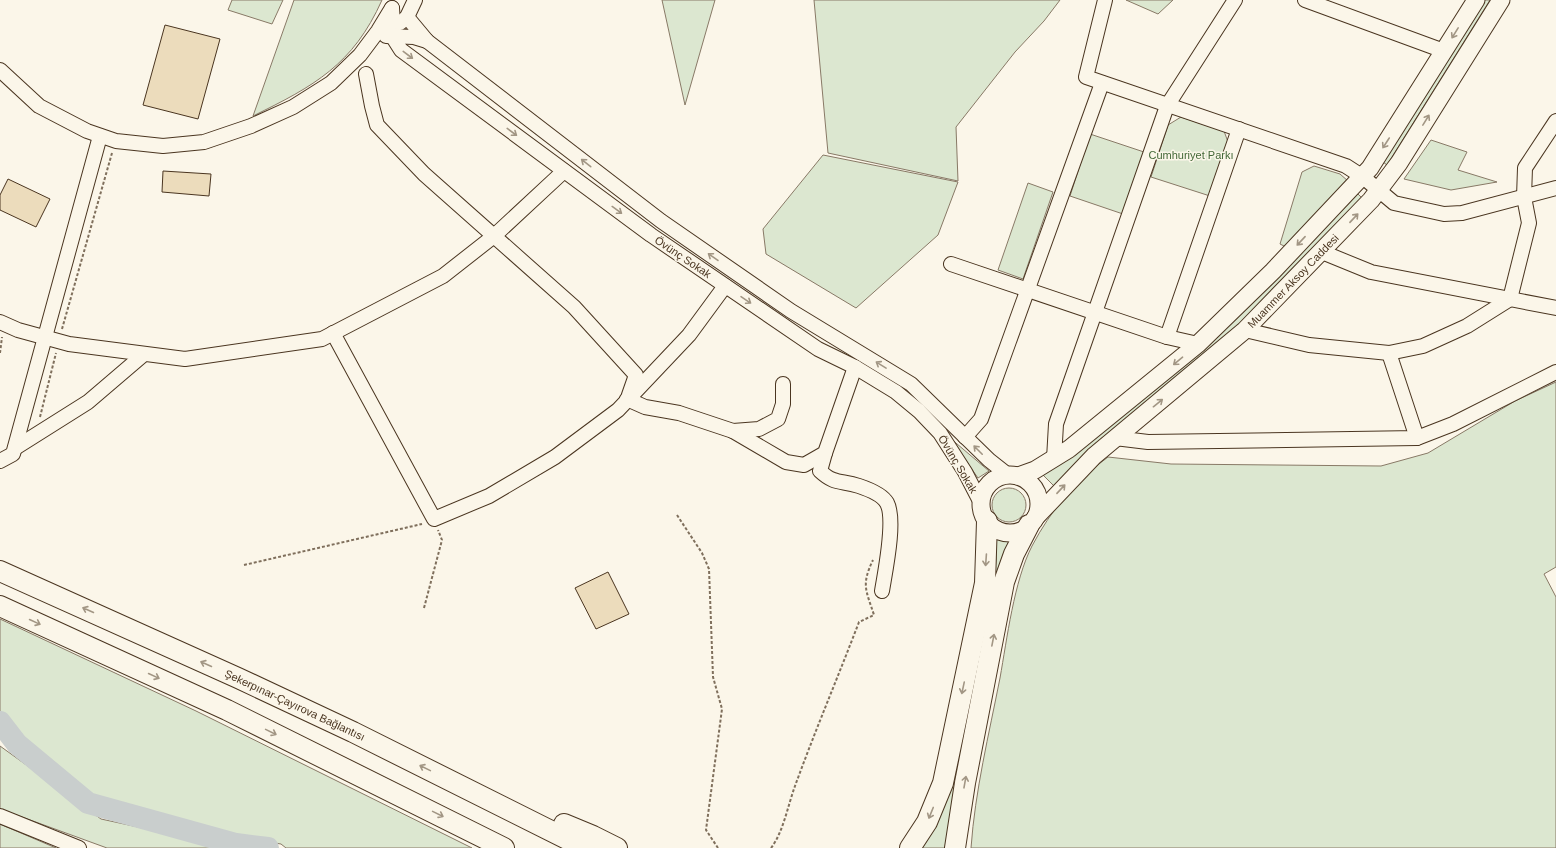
<svg xmlns="http://www.w3.org/2000/svg" width="1556" height="848" viewBox="0 0 1556 848" font-family="Helvetica,sans-serif">
  <rect width="100%" height="100%" fill="#fbf6e9"/>
  <g fill="#dce7d0" stroke="#887966">
    <polygon points="232,0 283,0 272,24 228,10"/>
    <path d="M294,0H382C353,65 314,86 253,116Z"/>
    <polygon points="662,0 715,0 685,105"/>
    <polygon points="814,0 1060,0 1044,21 1015,52 956,127 958,181 828,153"/>
    <polygon points="1126,0 1173,0 1158,14"/>
    <polygon points="1484,0 1490,0 1387,165 1383,162"/>
    <polygon points="1181,117 1224,131 1228,142 1210,196 1151,177 1168,125"/>
    <polygon points="1090,134 1144,152 1123,214 1070,196"/>
    <polygon points="1431,140 1467,152 1458,170 1497,182 1451,190 1404,179"/>
    <polygon points="823,155 958,182 938,235 856,308 766,254 763,229"/>
    <polygon points="1314,166 1340,174 1348,181 1286,247 1280,244 1302,172"/>
    <polygon points="1028,183 1053,192 1023,279 998,270"/>
    <polygon points="1358,194 1362,198 1237,327 1081,457 1054,486 1041,473 1222,332"/>
    <path d="M1556,382V567L1544,574L1556,597V848H971C975,791 989,734 1000,678C1007,639 1014,581 1032,546C1051,510 1075,481 1108,457L1171,464L1381,466L1428,453L1515,401Z"/>
    <polygon points="950,438 989,471 978,478"/>
    <circle cx="1009" cy="505" r="17"/>
    <polygon points="995,538 1011,542 993,597 996,559"/>
    <polygon points="0,619 196,711 472,848 286,848 281,844 214,833 171,819 124,809 116,804 94,801 86,790 46,756 24,741 0,717"/>
    <polygon points="0,746 101,819 235,848 107,848 0,809"/>
    <polygon points="950,783 955,785 946,848 920,848"/>
    <polygon points="0,824 56,848 0,848"/>
  </g>
  <g fill="none" stroke-linecap="round" stroke-linejoin="round">
    <polyline stroke="#c9cecd" stroke-width="22" points="0,722 17,744 88,803 236,844 268,848"/>
  </g>
  <g fill="#ecdcbc" stroke="#4a3520">
    <polygon points="165,25 220,39 198,119 143,105"/>
    <polygon points="163,171 211,174 209,196 162,192"/>
    <polygon points="8,179 50,199 36,227 0,210 0,195"/>
    <polygon points="608,572 629,614 596,629 575,588"/>
  </g>
  <g fill="none" stroke-linecap="round" stroke-linejoin="round">
    <g stroke="#4a3520" stroke-width="16">
      <g id="minor">
        <polyline points="1105,0 1086,77 1346,166 1363,177 1394,203 1444,214 1462,213 1556,188"/>
        <polyline points="1305,0 1444,51"/>
        <polyline points="392,8 394,39 401,50 651,235 818,349 855,367 896,392 919,411 940,433 965,472 981,503"/>
        <polyline points="407,17 427,41 661,221 791,311 911,384 989,460 1008,475"/>
        <polyline points="400,23 407,17 415,0"/>
        <polyline points="386,36 414,37 427,41"/>
        <polyline points="0,70 39,106 87,131 116,141 163,146 204,142 251,126 293,107 331,83 360,55 378,31 392,8"/>
        <polyline points="366,74 372,106 377,125 424,174 574,307 636,375 629,395"/>
        <polyline points="1322,252 1371,272 1556,308"/>
        <polyline points="951,264 1167,337 1198,344"/>
        <polyline points="0,322 18,330 69,344 185,359 322,339 443,276 494,236 564,171"/>
        <polyline points="1245,330 1309,345 1389,353 1423,346 1467,326 1510,299 1529,223 1524,197 1525,168 1556,121"/>
        <polyline points="333,333 434,519 489,496 555,457 618,410 689,335 725,286"/>
        <polyline points="1167,337 1239,129"/>
        <polyline points="1389,353 1417,438"/>
        <polyline points="627,399 645,407 679,413 733,431 759,429 778,419 783,404 783,384"/>
        <polyline points="733,431 786,462 804,465 825,453 855,367"/>
        <polyline points="965,437 981,419 1102,83"/>
        <polyline points="1115,438 1148,442 1417,438 1453,424 1556,372"/>
        <polyline points="15,448 88,402 143,355"/>
        <path d="M825,453L820,471C835,485 841,480 859,486C868,489 882,494 887,503C896,520 885,572 882,591"/>
        <polyline points="1054,459 1056,424 1167,106 1235,0"/>
        <polyline points="0,461 13,454 100,136"/>
        <polyline points="0,816 79,848"/>
      </g>
    </g>
    <g stroke="#4a3520" stroke-width="19">
      <g id="major">
        <circle cx="1010" cy="504" r="29"/>
        <polyline points="1018,476 1035,470 1069,449 1198,344 1273,271 1370,168 1476,0"/>
        <polyline points="1035,518 1094,456 1245,330 1371,200 1399,163 1501,0"/>
      </g>
    </g>
    <g stroke="#4a3520" stroke-width="22">
      <g id="highway">
        <polyline points="0,571 238,678 353,732 585,848"/>
        <polyline points="0,606 227,710 504,848"/>
        <polyline points="564,824 593,836 617,848"/>
        <polyline points="910,848 927,822 943,783 985,583 987,521"/>
        <polyline points="955,848 965,783 1004,582 1014,554 1029,525"/>
      </g>
    </g>
    <g stroke="#7f6f5c" stroke-width="2" stroke-dasharray="3 2" stroke-linecap="butt">
      <polyline points="62,329 112,153"/>
      <polyline points="0,353 2,337"/>
      <polyline points="40,417 56,353"/>
      <polyline points="677,515 702,553 709,569 713,677 722,709 706,830 718,848"/>
      <polyline points="244,565 422,524"/>
      <polyline points="424,608 442,540 438,530"/>
      <path d="M771,848C783,833 788,805 795,786C815,731 838,677 859,622L874,615C866,590 861,585 873,560"/>
    </g>
    <use href="#minor" stroke="#fbf6e9" stroke-width="14"/>
    <use href="#major" stroke="#fbf6e9" stroke-width="17"/>
    <use href="#highway" stroke="#fbf6e9" stroke-width="20"/>
  </g>
  <defs><path id="oneway-shaft" d="M-6 0H5M1.5-3L5.5 0L1.5 3" fill="none" stroke-width="1.6" stroke-linecap="round" stroke-linejoin="round"/></defs>
  <g stroke="#a29684">
    <use href="#oneway-shaft" transform="translate(1455 33) rotate(122)"/>
    <use href="#oneway-shaft" transform="translate(408 55) rotate(37)"/>
    <use href="#oneway-shaft" transform="translate(1426 120) rotate(-58)"/>
    <use href="#oneway-shaft" transform="translate(512 132) rotate(37)"/>
    <use href="#oneway-shaft" transform="translate(1386 143) rotate(123)"/>
    <use href="#oneway-shaft" transform="translate(586 163) rotate(-142)"/>
    <use href="#oneway-shaft" transform="translate(617 210) rotate(36)"/>
    <use href="#oneway-shaft" transform="translate(1354 218) rotate(-47)"/>
    <use href="#oneway-shaft" transform="translate(1301 241) rotate(133)"/>
    <use href="#oneway-shaft" transform="translate(713 257) rotate(-145)"/>
    <use href="#oneway-shaft" transform="translate(746 300) rotate(34)"/>
    <use href="#oneway-shaft" transform="translate(1178 361) rotate(140)"/>
    <use href="#oneway-shaft" transform="translate(881 365) rotate(-148)"/>
    <use href="#oneway-shaft" transform="translate(1158 403) rotate(-39)"/>
    <use href="#oneway-shaft" transform="translate(978 450) rotate(-135)"/>
    <use href="#oneway-shaft" transform="translate(1061 489) rotate(-47)"/>
    <use href="#oneway-shaft" transform="translate(986 560) rotate(94)"/>
    <use href="#oneway-shaft" transform="translate(88 610) rotate(-156)"/>
    <use href="#oneway-shaft" transform="translate(35 622) rotate(25)"/>
    <use href="#oneway-shaft" transform="translate(993 640) rotate(-79)"/>
    <use href="#oneway-shaft" transform="translate(206 664) rotate(-156)"/>
    <use href="#oneway-shaft" transform="translate(154 676) rotate(25)"/>
    <use href="#oneway-shaft" transform="translate(963 688) rotate(102)"/>
    <use href="#oneway-shaft" transform="translate(271 732) rotate(26)"/>
    <use href="#oneway-shaft" transform="translate(425 768) rotate(-154)"/>
    <use href="#oneway-shaft" transform="translate(965 782) rotate(-80)"/>
    <use href="#oneway-shaft" transform="translate(931 813) rotate(112)"/>
    <use href="#oneway-shaft" transform="translate(438 814) rotate(26)"/>
  </g>
  <g text-anchor="middle" stroke-width="3" stroke-linejoin="round" paint-order="stroke">
    <g font-size="11" fill="#436837" stroke="#fbf6e9">
      <text x="1191" y="159">Cumhuriyet Parkı</text>
    </g>
    <g font-size="11" fill="#4a3520" stroke="#fbf6e9">
      <text transform="translate(683 257) rotate(34)" y="4">Övünç Sokak</text>
      <text transform="translate(1293 281) rotate(-46)" y="4">Muammer Aksoy Caddesi</text>
      <text transform="translate(958 464) rotate(59)" y="4">Övünç Sokak</text>
      <text transform="translate(295 705) rotate(25)" y="4">Şekerpınar-Çayırova Bağlantısı</text>
    </g>
  </g>
</svg>
